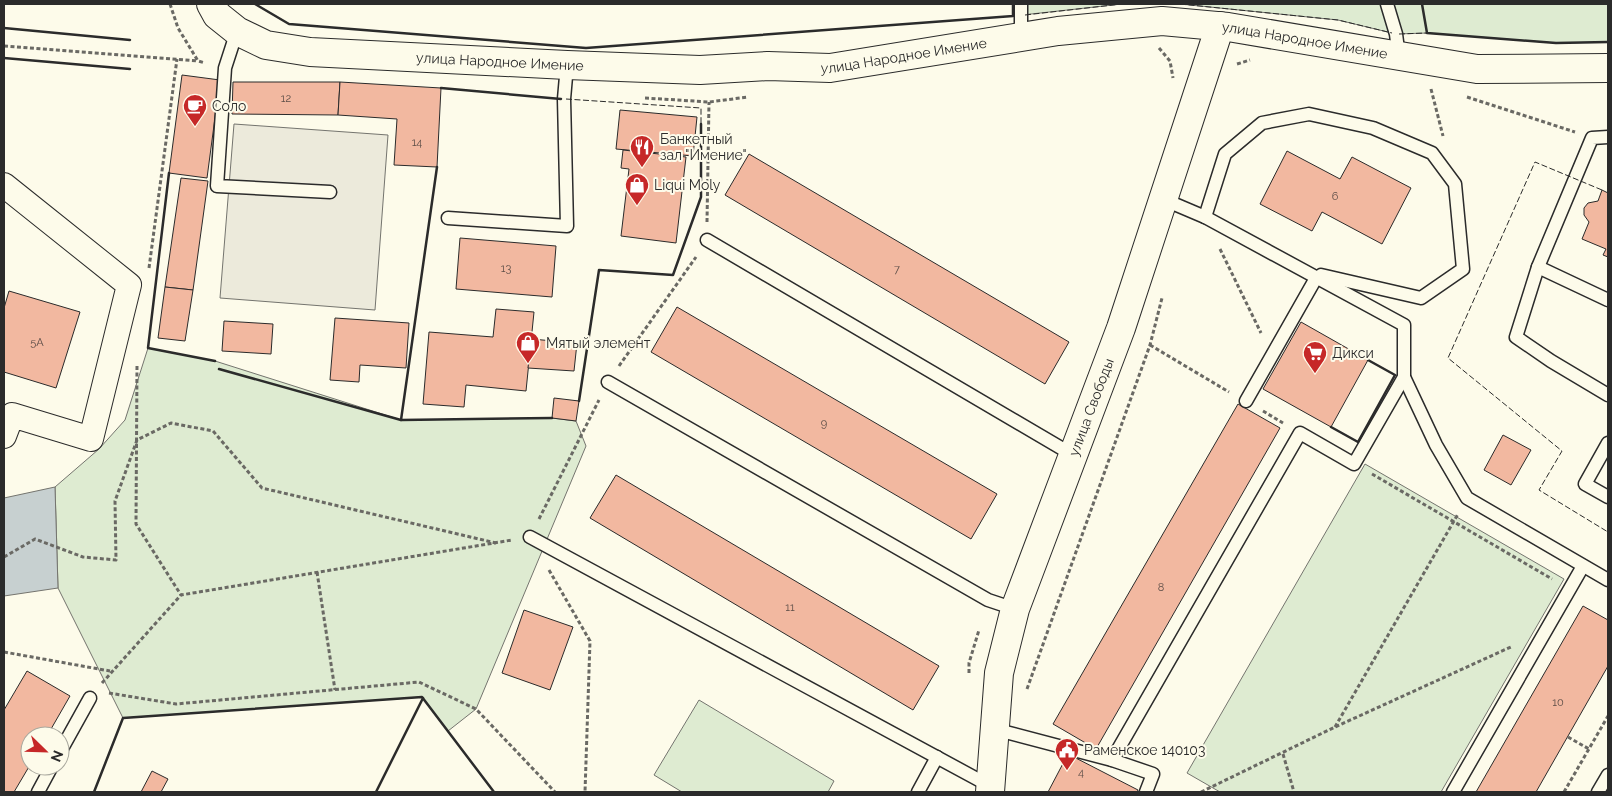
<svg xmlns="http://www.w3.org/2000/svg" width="1612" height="796" viewBox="0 0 1612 796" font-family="Raleway,sans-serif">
  <rect width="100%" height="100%" fill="#fdfbea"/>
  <g fill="#deebd1" stroke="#74746e">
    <polygon points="1013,4 1122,4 1013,16"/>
    <polygon points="1180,4 1608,4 1608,42 1556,43 1427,33 1396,34 1338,20"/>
    <polygon points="148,348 215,361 401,420 552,418 576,421 586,446 476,709 448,731 422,697 123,718 58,588 55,487 99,449 125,420"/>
    <polygon points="1365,464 1564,579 1441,792 1220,792 1187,773"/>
    <polygon points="699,700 834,781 828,792 682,792 654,775"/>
  </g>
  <polygon fill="#eceadb" stroke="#74746e" points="234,124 388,135 375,310 220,298"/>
  <polygon fill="#c7d0d0" stroke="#74746e" points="55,487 58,588 4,596 4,498"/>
  <g fill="#f2b8a0" stroke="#2b2b2b">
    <polygon points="182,75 220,80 207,178 169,173"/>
    <polygon points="233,82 340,82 338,115 232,114"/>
    <polygon points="340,82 441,88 437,167 394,165 397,119 338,115"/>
    <polygon points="620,110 697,117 693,156 616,149"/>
    <polygon points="623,150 686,157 676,243 621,236 629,169 621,168"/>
    <polygon points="1287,151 1340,179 1352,157 1411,188 1382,244 1322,212 1312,231 1260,204"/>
    <polygon points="749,154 1069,342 1045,384 725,195"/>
    <polygon points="181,178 208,181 193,290 165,287"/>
    <polygon points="1602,190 1608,193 1608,257 1603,255 1606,249 1582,239 1589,222 1584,215 1584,208 1588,203 1598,201"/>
    <polygon points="460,238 556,246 552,297 456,289"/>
    <polygon points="165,287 193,290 185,341 158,338"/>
    <polygon points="9,291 80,312 56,388 4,372 4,308"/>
    <polygon points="677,307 997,494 971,539 651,352"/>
    <polygon points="496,309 534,312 526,391 466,385 464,407 423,404 429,332 493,337"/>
    <polygon points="335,318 409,323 406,368 360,365 359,382 330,380"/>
    <polygon points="224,321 273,324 271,354 222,351"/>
    <polygon points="1301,322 1368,360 1331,427 1263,389"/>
    <polygon points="531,339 577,343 574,371 528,368"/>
    <polygon points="554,398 579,401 576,421 552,418"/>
    <polygon points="1238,404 1280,428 1096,749 1053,724"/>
    <polygon points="1503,435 1531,450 1511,485 1484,470"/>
    <polygon points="616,475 939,666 913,710 590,518"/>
    <polygon points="1583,606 1608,620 1608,666 1536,792 1476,792"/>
    <polygon points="524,610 573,627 550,690 502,673"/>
    <polygon points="27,671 70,696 47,736 30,736 30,765 14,792 4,792 4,710"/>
    <polygon points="1068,754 1138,790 1137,792 1048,792"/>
    <polygon points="152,771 168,779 161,792 141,792"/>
  </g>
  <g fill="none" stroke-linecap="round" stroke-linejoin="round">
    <g stroke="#2b2b2b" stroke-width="15">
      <g id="lane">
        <polyline points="1387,4 1396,34 1399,57"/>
        <polyline points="237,31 225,68 217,186 330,192"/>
        <polyline points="1021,38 1021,4"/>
        <polyline points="1608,137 1592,138 1538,267 1608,300"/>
        <polyline points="1165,200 1205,217 1404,325 1404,377 1436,445 1467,498 1608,580"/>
        <polyline points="1205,217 1225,154 1262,123 1309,114 1373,128 1432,153 1455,184 1463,269 1421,298 1321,275"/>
        <polyline points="448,218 567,226 564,99 567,65"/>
        <polyline points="707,240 1073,455"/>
        <polyline points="1538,267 1516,337 1551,361 1608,395"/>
        <polyline points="608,382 988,600 1015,609"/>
        <polyline points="1246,401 1316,278"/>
        <polyline points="1608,443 1585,484 1608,497"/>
        <polyline points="530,537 990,786"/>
        <polyline points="994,729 1112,760 1153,774 1146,792"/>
        <polyline points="60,752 90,698"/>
        <polyline points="1112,760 1300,433 1354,464 1404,377"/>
        <polyline points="38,792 52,766"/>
        <polyline points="918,792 937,757"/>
        <polyline points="1453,792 1583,566"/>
        <polyline points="1598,792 1608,775"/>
      </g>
    </g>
    <g stroke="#2b2b2b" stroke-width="26">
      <polyline id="street" points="4,185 129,285 91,439 12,415 4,436"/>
    </g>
    <g stroke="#2b2b2b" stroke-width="30">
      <g id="secondary">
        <path id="s1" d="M211,4L217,15L237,31L266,45L310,52L567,65L700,70L768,66L830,68L1058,31L1162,21L1228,27L1477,69L1608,68"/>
        <path id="s2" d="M990,792L999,673L1015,609L1121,328L1220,26"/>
      </g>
    </g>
    <g stroke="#6a6964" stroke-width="3" stroke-dasharray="4 2.5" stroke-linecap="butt">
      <polyline points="170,4 178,28 198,61 205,63"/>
      <polyline points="4,46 198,61"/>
      <polyline points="1159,48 1170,61 1173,78"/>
      <polyline points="1237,64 1250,60"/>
      <polyline points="1431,89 1443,136"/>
      <polyline points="1467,97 1575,132"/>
      <polyline points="645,98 709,102 748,97"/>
      <polyline points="707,222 709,102"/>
      <polyline points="1220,249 1261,333"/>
      <polyline points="149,268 177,59"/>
      <polyline points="1150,345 1229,392"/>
      <polyline points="137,366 136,524 181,595"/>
      <polyline points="619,366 696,257"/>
      <polyline points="1263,411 1283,423"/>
      <polyline points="1372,474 1552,579"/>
      <polyline points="539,519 599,400"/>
      <polyline points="549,570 590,641 585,792"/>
      <polyline points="317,572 335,690"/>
      <polyline points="4,652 110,671"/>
      <polyline points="969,673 969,663 979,630"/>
      <polyline points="102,683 181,595 512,540"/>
      <polyline points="1027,689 1150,345 1162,298"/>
      <polyline points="109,693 176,704 419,682 476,709 555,792"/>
      <polyline points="1335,727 1458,514"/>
      <polyline points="1568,737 1589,749"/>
      <polyline points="1283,754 1294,792"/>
      <polyline points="1201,792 1335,727 1513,646"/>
      <polyline points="1564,792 1608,716"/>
    </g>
    <use href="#lane" stroke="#fdfbea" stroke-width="12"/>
    <use href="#street" stroke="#fdfbea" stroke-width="24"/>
    <use href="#secondary" stroke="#fdfbea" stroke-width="28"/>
    <polyline stroke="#6a6964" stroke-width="3" stroke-dasharray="4 2.5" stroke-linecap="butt" points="4,557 35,539 83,557 116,560 115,501 137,440 171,423 213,431 262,488 496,543"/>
    <g stroke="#2b2b2b" stroke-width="1" stroke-dasharray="6 2.5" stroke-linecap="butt">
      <polyline points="1180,4 1338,20 1392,33"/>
      <polyline points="1025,15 1122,4"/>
      <polyline points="1399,34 1427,33"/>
      <polyline points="566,99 701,108 701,124"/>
      <polyline points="1602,190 1535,162 1448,358 1562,451 1539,490 1608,532"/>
    </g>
    <g stroke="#2b2b2b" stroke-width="2.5">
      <polyline points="255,4 289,24 586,48 1013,16 1013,4"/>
      <polyline points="1422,4 1427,33 1556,43 1608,42"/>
      <polyline points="4,28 130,40"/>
      <polyline points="4,58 130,69"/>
      <polyline points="441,88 561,99"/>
      <polyline points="437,167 401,420 552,418"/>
      <polyline points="169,173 148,348 215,361"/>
      <polyline points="219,369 401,420"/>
      <polyline points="579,401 599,270 673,275 701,197 701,124"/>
      <polyline points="1331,427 1358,442 1395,375 1368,360"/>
      <polyline points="94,792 123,718 422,697 494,792"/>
      <polyline points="376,792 423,698"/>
    </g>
  </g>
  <defs>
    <g id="cafe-pin" transform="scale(1.25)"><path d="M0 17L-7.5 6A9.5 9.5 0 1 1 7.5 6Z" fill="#c62828" stroke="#fdfbea"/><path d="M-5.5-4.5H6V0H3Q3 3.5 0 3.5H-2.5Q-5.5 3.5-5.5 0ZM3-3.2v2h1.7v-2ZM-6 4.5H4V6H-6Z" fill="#fff"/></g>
    <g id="restaurant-pin" transform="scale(1.25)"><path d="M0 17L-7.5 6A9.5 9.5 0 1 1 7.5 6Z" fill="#c62828" stroke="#fdfbea"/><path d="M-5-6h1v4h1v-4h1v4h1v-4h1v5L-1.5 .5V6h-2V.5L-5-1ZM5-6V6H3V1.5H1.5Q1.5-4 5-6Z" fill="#fff"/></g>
    <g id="shop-pin" transform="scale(1.25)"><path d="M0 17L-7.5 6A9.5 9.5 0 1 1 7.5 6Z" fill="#c62828" stroke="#fdfbea"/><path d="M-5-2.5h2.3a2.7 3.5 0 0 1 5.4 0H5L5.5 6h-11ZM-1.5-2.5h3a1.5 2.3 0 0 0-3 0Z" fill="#fff"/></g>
    <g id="supermarket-pin" transform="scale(1.25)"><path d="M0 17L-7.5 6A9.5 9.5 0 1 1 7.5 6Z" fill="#c62828" stroke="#fdfbea"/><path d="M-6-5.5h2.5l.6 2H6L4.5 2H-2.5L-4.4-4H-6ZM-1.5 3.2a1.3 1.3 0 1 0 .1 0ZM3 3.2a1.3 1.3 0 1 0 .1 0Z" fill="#fff"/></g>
    <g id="civic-pin" transform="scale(1.25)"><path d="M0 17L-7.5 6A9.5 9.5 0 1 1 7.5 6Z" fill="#c62828" stroke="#fdfbea"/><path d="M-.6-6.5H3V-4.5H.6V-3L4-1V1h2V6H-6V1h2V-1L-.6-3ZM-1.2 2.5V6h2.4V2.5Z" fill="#fff"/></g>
  </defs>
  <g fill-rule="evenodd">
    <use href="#cafe-pin" x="195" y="106"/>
    <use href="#restaurant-pin" x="642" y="147"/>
    <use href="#shop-pin" x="637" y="185"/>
    <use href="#shop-pin" x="528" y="343"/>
    <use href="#supermarket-pin" x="1315" y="353"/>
    <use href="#civic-pin" x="1067" y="750"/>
  </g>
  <g text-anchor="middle" stroke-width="4" stroke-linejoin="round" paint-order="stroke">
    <g font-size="11" fill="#5d4e48">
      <text x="286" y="102">12</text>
      <text x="417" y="146">14</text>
      <text x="1335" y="200">6</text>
      <text x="506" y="272">13</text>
      <text x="897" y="273">7</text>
      <text x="37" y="346">5А</text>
      <text x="824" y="427">9</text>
      <text x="1161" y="591">8</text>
      <text x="790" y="611">11</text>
      <text x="1558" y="706">10</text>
      <text x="1081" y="776">4</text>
    </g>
    <g font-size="14" fill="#2b2b2b" stroke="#fdfbea">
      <text dy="5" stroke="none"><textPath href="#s1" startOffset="1115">улица Народное Имение</textPath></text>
      <text dy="5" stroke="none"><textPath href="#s1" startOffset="710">улица Народное Имение</textPath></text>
      <text dy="5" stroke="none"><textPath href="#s1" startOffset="305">улица Народное Имение</textPath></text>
      <text dy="5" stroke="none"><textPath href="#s2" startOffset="401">улица Свободы</textPath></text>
    </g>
    <g font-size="14" fill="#2b2b2b" stroke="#fdfbea" text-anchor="start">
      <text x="212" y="111">Соло</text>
      <text x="660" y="144">Банкетный<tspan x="660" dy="16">зал "Имение"</tspan></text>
      <text x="654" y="190">Liqui Moly</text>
      <text x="546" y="348">Мятый элемент</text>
      <text x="1332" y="358">Дикси</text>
      <text x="1084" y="755">Раменское 140103</text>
    </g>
  </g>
  <rect width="1612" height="796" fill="none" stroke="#2b2b2b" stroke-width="10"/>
  <g transform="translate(45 751) rotate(113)"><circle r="24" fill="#fdfbea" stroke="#a9a89e"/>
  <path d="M0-4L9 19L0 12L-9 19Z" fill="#c62828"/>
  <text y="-8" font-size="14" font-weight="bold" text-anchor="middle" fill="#2b2b2b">N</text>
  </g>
</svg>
